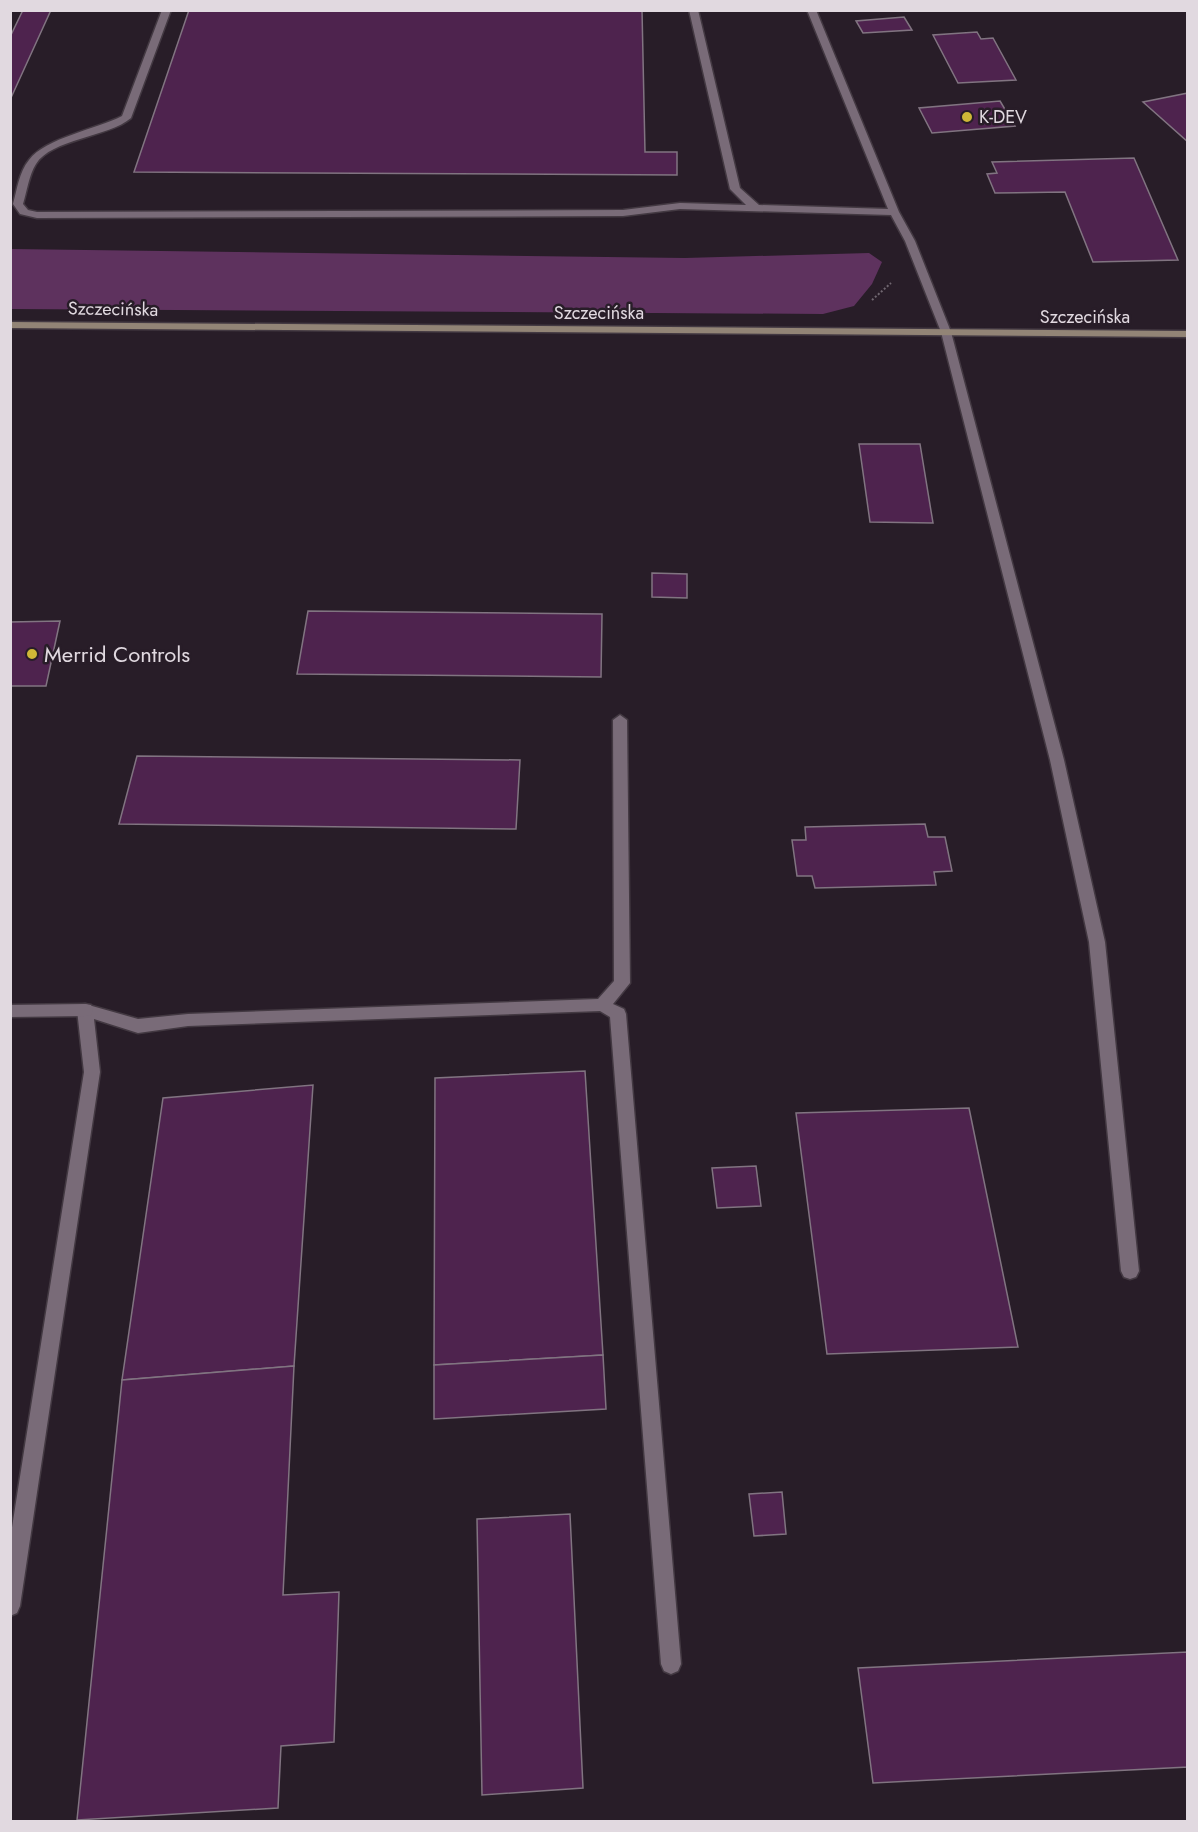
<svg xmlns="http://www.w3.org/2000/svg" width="1198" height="1832" viewBox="0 0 1198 1832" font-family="Jost,sans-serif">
  <rect width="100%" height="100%" fill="#281d28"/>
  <polygon fill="#5e325e" points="11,249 685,258 869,253 882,262 872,284 854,306 823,314 11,309"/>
  <g fill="#4e234e" stroke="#817481" stroke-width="1.5">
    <polygon points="23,10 51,10 10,100 10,37"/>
    <polygon points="189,10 642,10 645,152 677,152 677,175 134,172"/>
    <polygon points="904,17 912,30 863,33 856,21"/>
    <polygon points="977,32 981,39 993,38 1016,80 958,83 933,35"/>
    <polygon points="1188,93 1188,142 1143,102"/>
    <polygon points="1000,101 1015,126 932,133 919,108"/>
    <polygon points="1134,158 1178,260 1093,262 1065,192 995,193 987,174 997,173 992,162"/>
    <polygon points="859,444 920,444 933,523 870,522"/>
    <polygon points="652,573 687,574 687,598 652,597"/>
    <polygon points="308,611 602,614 601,677 297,674"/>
    <polygon points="60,621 46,686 10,686 10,622"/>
    <polygon points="137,756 520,760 516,829 119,824"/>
    <polygon points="925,824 928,837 945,837 952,871 934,872 936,885 815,888 812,876 797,876 792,840 806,840 805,827"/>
    <polygon points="585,1071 603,1355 434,1365 435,1078"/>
    <polygon points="313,1085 294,1366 122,1380 163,1098"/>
    <polygon points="969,1108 1018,1347 827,1354 796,1113"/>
    <polygon points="756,1166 761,1206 717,1208 712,1168"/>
    <polygon points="603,1355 606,1409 434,1419 434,1365"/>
    <polygon points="294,1366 283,1595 339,1592 334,1742 281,1746 278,1808 77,1820 122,1380"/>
    <polygon points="782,1492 786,1534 754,1536 749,1494"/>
    <polygon points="570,1514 583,1788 482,1795 477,1519"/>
    <polygon points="1188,1652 1188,1767 873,1783 858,1668"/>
  </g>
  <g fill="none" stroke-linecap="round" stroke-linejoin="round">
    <g stroke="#433942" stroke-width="3">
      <g id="service">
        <path d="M162,10H171L131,118C109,137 51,139 36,164C29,175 27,191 23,204L28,210L37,212L623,210L680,203L746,205L730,189L689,10H698L740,188L759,205L888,209L807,10H816L899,212L915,241L951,332L1064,760L1105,942L1139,1271L1136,1277L1130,1279L1124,1277L1121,1271L1089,942L1050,760L941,332L905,241L891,215L680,209L623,216L37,218L20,214L13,204C17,190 19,172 29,160C45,138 97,129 122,116Z"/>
        <polygon points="620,715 627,720 630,983 613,1004 624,1009 626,1014 681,1664 678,1671 671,1674 664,1671 661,1664 610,1017 600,1011 188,1026 138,1033 94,1019 100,1072 20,1606 17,1613 10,1616 10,1540 84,1072 77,1010 79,1005 85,1004 138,1019 188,1014 598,999 614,981 613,720"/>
      </g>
    </g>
    <g stroke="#433942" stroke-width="3">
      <polygon id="minor" points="85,1004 91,1005 93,1010 91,1015 85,1016 10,1017 10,1005"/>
    </g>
    <g stroke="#433942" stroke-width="3">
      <polygon id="secondary" points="10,322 1188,331 1188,337 10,328"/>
    </g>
    <polyline stroke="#706770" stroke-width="2" stroke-dasharray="2 2" stroke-linecap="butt" points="872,300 891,283"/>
    <use href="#service" fill="#796b78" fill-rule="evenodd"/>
    <use href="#minor" fill="#796b78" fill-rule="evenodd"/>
    <use href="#secondary" fill="#928476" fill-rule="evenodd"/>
  </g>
  <g fill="#cfb837" stroke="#281d28" stroke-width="2">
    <circle cx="967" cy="117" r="6"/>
    <circle cx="32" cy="654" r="6"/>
  </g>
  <g text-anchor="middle" stroke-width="5" stroke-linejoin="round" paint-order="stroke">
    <g font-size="18" fill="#e1d9e0" stroke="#281d28" text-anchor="start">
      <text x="979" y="123">K-DEV</text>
    </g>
    <g font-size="18" fill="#e1d9e0" stroke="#281d28">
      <text transform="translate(113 309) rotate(1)" y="6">Szczecińska</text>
      <text x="599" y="319">Szczecińska</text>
      <text x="1085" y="323">Szczecińska</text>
    </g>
    <g font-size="22" fill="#e1d9e0" stroke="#281d28" text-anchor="start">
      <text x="44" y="662">Merrid Controls</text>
    </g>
  </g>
  <rect width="1198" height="1832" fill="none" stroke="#e1d9e0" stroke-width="24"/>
</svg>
